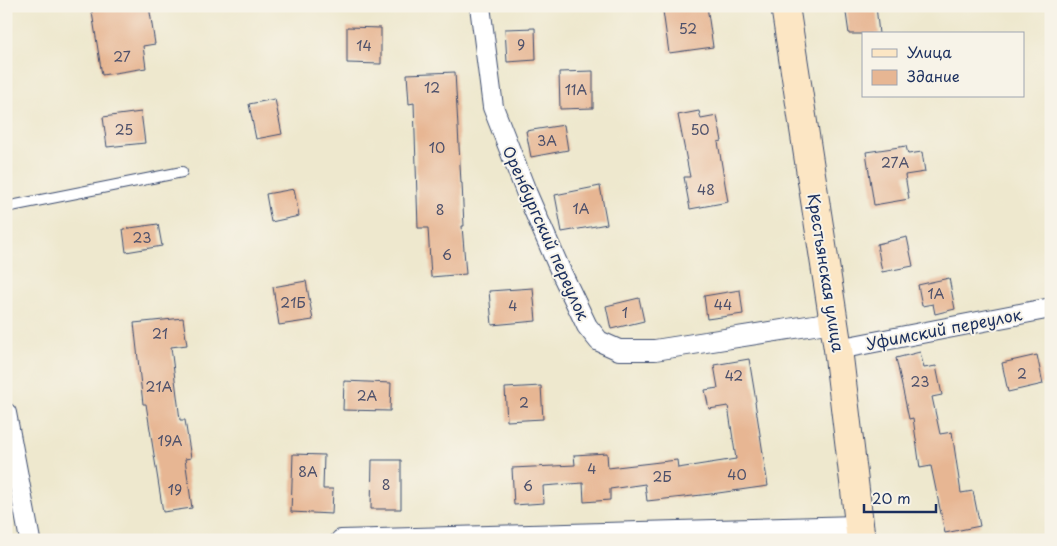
<svg xmlns="http://www.w3.org/2000/svg" width="1057" height="546" viewBox="0 0 1057 546" font-family="'Playpen Sans',sans-serif">
  <rect width="100%" height="100%" fill="#f7f3e8"/>
  <filter id="ink" filterUnits="userSpaceOnUse"><feTurbulence type="fractalNoise" baseFrequency=".02" numOctaves="2"/><feDisplacementMap in="SourceGraphic" scale="10" xChannelSelector="R" yChannelSelector="G"/><feConvolveMatrix kernelMatrix="1 2 1 2 8 2 1 2 1" color-interpolation-filters="sRGB"/></filter>
  <filter id="wash" filterUnits="userSpaceOnUse"><feTurbulence type="fractalNoise" baseFrequency=".0096" numOctaves="4" result="noise"/><feDisplacementMap in="SourceGraphic" scale="20" xChannelSelector="R" yChannelSelector="G"/><feGaussianBlur stdDeviation="1.12" result="paint"/><feColorMatrix in="noise" values="0 0 0 0 0 0 0 0 0 0 0 0 0 0 0 0 0 1.4 0 .05"/><feComposite in="paint" operator="in"/></filter>
  <g filter="url(#wash)">
    <rect width="100%" height="100%" fill="#eee8ce"/>
    <g id="blocks">
      <g fill="#e7b693">
        <polygon points="91,6 149,6 155,44 143,46 146,68 102,75"/>
        <polygon points="697,6 707,6 713,47 669,53 663,11"/>
        <polygon points="845,6 876,6 879,34 849,34"/>
        <polygon points="347,27 381,28 381,64 347,63"/>
        <polygon points="535,28 536,60 507,62 505,29"/>
        <polygon points="593,71 593,108 560,109 559,72"/>
        <polygon points="455,72 461,183 462,183 464,226 462,226 466,274 431,277 428,228 418,228 414,103 409,104 407,74"/>
        <polygon points="275,99 282,134 256,139 249,104"/>
        <polygon points="699,111 701,119 717,116 722,141 718,142 728,202 690,209 684,177 690,177 678,115"/>
        <polygon points="141,112 145,143 107,147 103,117"/>
        <polygon points="564,125 568,150 531,157 526,131"/>
        <polygon points="906,146 908,154 922,152 925,172 905,175 909,199 874,205 866,152"/>
        <polygon points="600,186 607,224 562,232 555,195"/>
        <polygon points="294,189 299,216 271,222 266,194"/>
        <polygon points="158,224 162,246 126,252 123,229"/>
        <polygon points="907,237 913,266 882,272 877,244"/>
        <polygon points="949,278 955,309 935,314 933,304 922,306 918,285"/>
        <polygon points="306,281 313,320 279,325 273,287"/>
        <polygon points="533,288 536,321 492,325 489,291"/>
        <polygon points="740,290 743,314 707,319 704,296"/>
        <polygon points="639,298 644,321 611,329 606,306"/>
        <polygon points="183,318 187,345 171,347 180,420 185,420 191,458 185,459 192,508 163,512 146,404 143,404 134,323"/>
        <polygon points="920,352 924,368 936,366 942,395 932,397 940,434 952,432 961,493 973,491 980,526 945,533 931,466 920,468 913,418 909,419 896,358"/>
        <polygon points="1037,355 1043,384 1008,392 1002,363"/>
        <polygon points="749,359 756,401 755,402 768,486 711,494 647,501 645,484 610,489 610,500 584,502 583,483 543,486 544,503 514,505 512,468 575,465 574,455 607,453 608,468 677,460 678,468 736,459 728,406 709,409 705,390 718,388 714,365"/>
        <polygon points="344,381 391,383 390,411 343,410"/>
        <polygon points="541,386 543,419 507,421 505,388"/>
        <polygon points="293,454 324,455 323,489 333,489 332,514 291,512"/>
        <polygon points="372,460 401,460 401,509 371,509"/>
      </g>
    </g>
  </g>
  <g filter="url(#ink)">
    <use href="#blocks" fill-opacity="0" stroke="#3b4b6f" stroke-width="1"/>
    <g fill="none" stroke-linecap="round" stroke-linejoin="round">
      <g stroke="#3b4b6f" stroke-width="12">
        <polyline id="lane" points="6,207 182,172"/>
      </g>
      <g stroke="#3b4b6f" stroke-width="22">
        <g id="street">
          <polyline points="480,6 493,107 527,194 561,272 587,326 599,341 619,350 655,350 833,322"/>
          <polyline points="838,349 1051,308"/>
          <polyline points="6,413 30,540"/>
          <polyline points="341,540 858,526"/>
        </g>
      </g>
      <g stroke="#3b4b6f" stroke-width="30">
        <polyline id="secondary" points="785,6 838,349 861,540"/>
      </g>
      <use href="#lane" stroke="#fff" stroke-width="10"/>
      <use href="#street" stroke="#fff" stroke-width="20"/>
      <use href="#secondary" stroke="#fce6c4" stroke-width="28"/>
    </g>
  </g>
  <g text-anchor="middle" stroke-width="4" stroke-linejoin="round" paint-order="stroke">
    <g font-size="14" fill="#4e516b">
      <text x="688" y="34">52</text>
      <text x="521" y="50">9</text>
      <text x="364" y="51">14</text>
      <text x="122" y="62">27</text>
      <text x="432" y="93">12</text>
      <text x="576" y="95">11А</text>
      <text x="124" y="135">25</text>
      <text x="700" y="135">50</text>
      <text x="547" y="146">3А</text>
      <text x="437" y="153">10</text>
      <text x="895" y="168">27А</text>
      <text x="706" y="195">48</text>
      <text x="581" y="214">1А</text>
      <text x="440" y="215">8</text>
      <text x="142" y="243">23</text>
      <text x="447" y="260">6</text>
      <text x="936" y="299">1А</text>
      <text x="293" y="308">21Б</text>
      <text x="723" y="310">44</text>
      <text x="513" y="311">4</text>
      <text x="625" y="318">1</text>
      <text x="160" y="339">21</text>
      <text x="1022" y="379">2</text>
      <text x="734" y="381">42</text>
      <text x="920" y="387">23</text>
      <text x="159" y="392">21А</text>
      <text x="367" y="401">2А</text>
      <text x="524" y="408">2</text>
      <text x="170" y="446">19А</text>
      <text x="592" y="474">4</text>
      <text x="308" y="477">8А</text>
      <text x="737" y="480">40</text>
      <text x="662" y="482">2Б</text>
      <text x="386" y="490">8</text>
      <text x="528" y="491">6</text>
      <text x="175" y="495">19</text>
    </g>
    <g font-size="16" fill="#1b2f5e" stroke="#f7f3e8">
      <text transform="translate(546 233) rotate(66)" y="6">Оренбургский переулок</text>
      <text transform="translate(826 273) rotate(81)" y="6">Крестьянская улица</text>
      <text transform="translate(944 329) rotate(-11)" y="6">Уфимский переулок</text>
    </g>
  </g>
  <rect width="1057" height="546" fill="none" stroke="#f7f3e8" stroke-width="25"/>
  <rect x="862" y="32" width="162" height="65" fill="#f7f3e8" stroke="#9fa5b1"/>
  <rect x="872" y="49" width="25" height="8" fill="#fce6c4" stroke="#9fa5b1"/>
  <text x="907" y="58" font-size="15" fill="#1b2f5e">Улица</text>
  <rect x="872" y="70" width="25" height="15" fill="#e7b693" stroke="#9fa5b1"/>
  <text x="907" y="82" font-size="15" fill="#1b2f5e">Здание</text>
  <path d="M864 504v8h72v-8" fill="none" stroke="#1b2f5e" stroke-width="2.5"/>
  <text x="872" y="504" font-size="15" fill="#1b2f5e" stroke="#f7f3e8" stroke-width="4" paint-order="stroke">20 m</text>
</svg>
